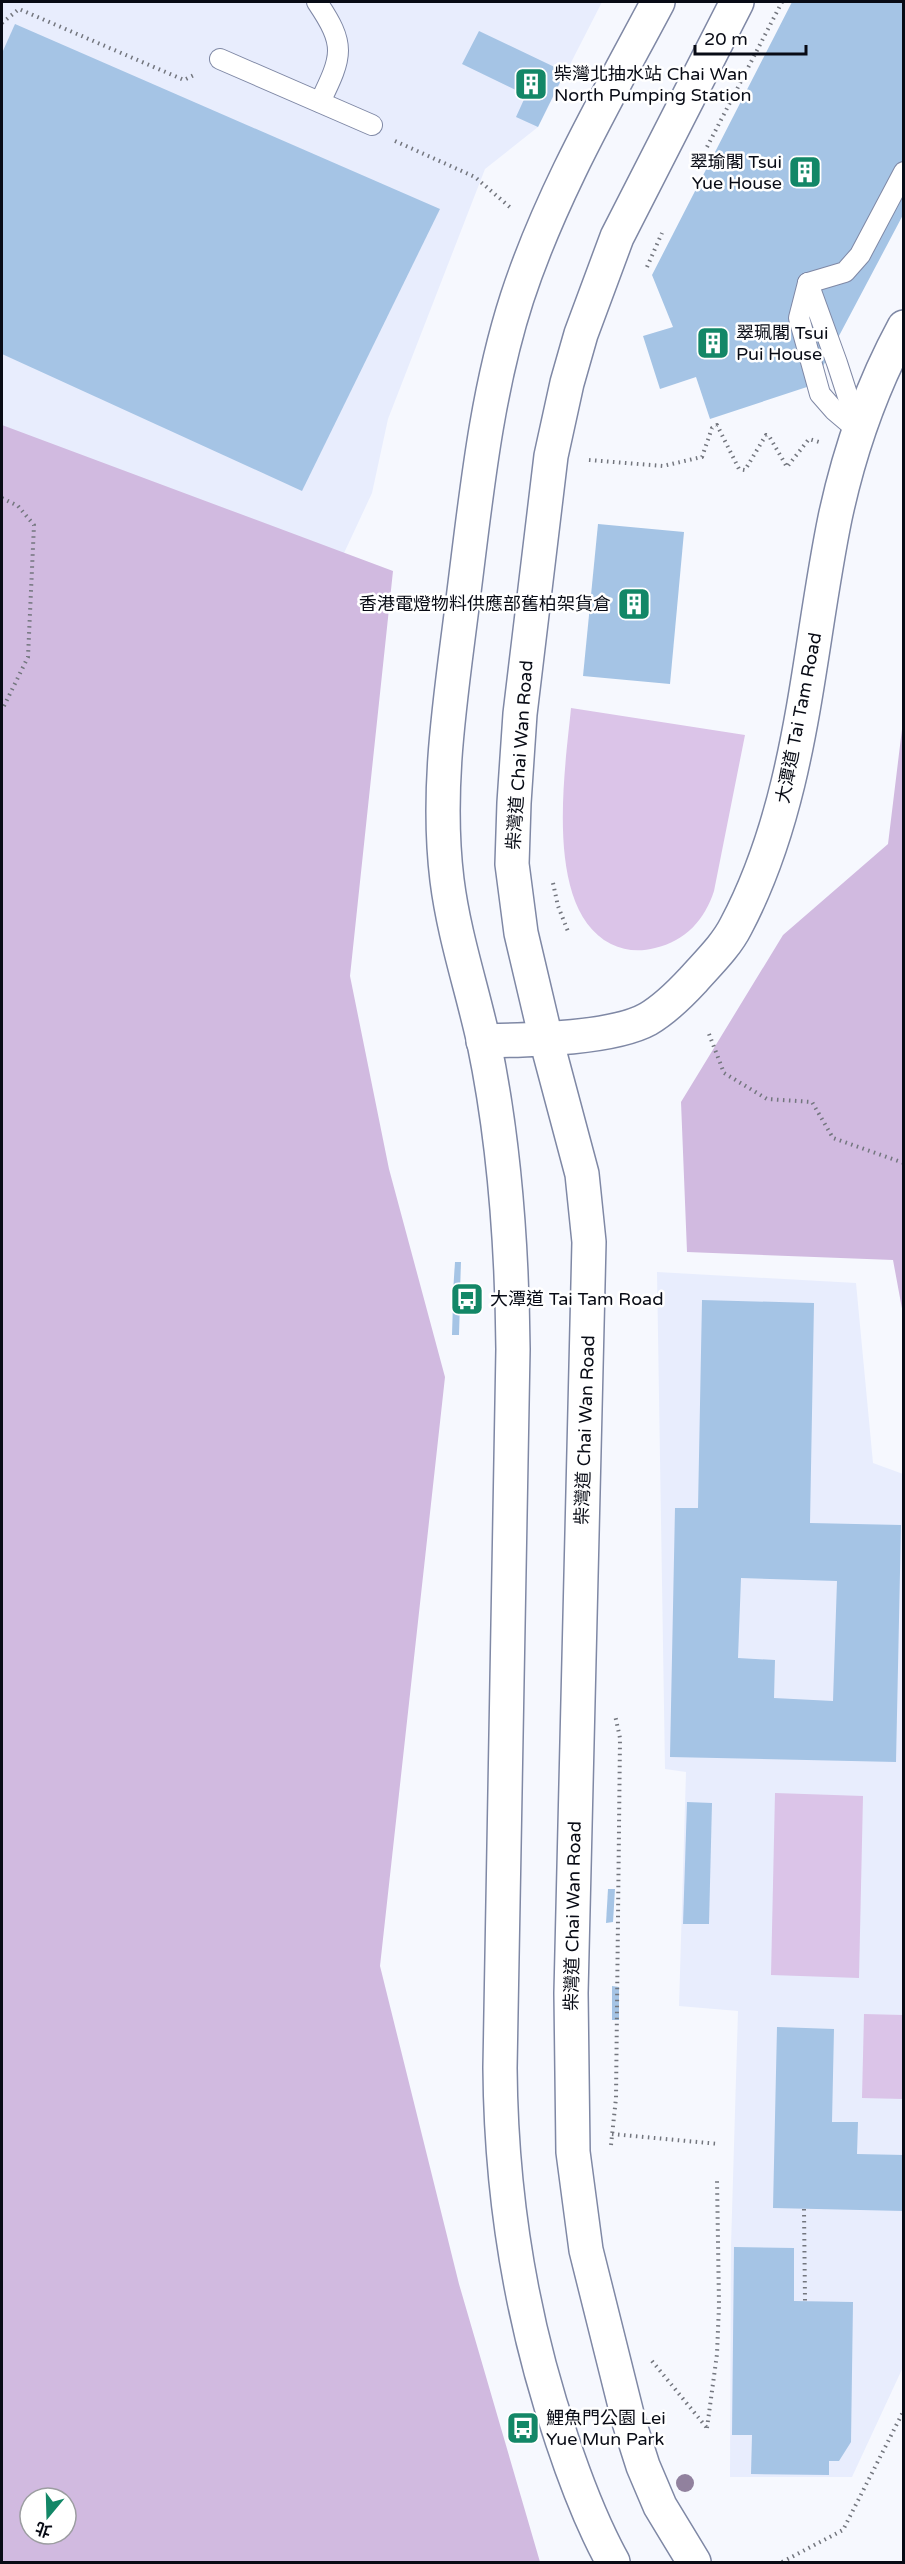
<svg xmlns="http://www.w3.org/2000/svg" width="905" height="2564" viewBox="0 0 905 2564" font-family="'Varela Round','Noto Sans TC',sans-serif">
  <rect width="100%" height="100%" fill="#f6f8fe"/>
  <g fill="#e8edfd">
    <polygon points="2,2 602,2 538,127 485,169 388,419 372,493 338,566 2,482"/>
    <polygon points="657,1272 856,1283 873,1463 903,1474 904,2365 852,2477 730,2477 731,2246 738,2011 679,2006 686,1772 665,1769"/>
  </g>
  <g fill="#dbc4e8">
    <path d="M571,708L745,735L714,891C705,919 686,941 655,948C640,952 625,951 611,944C543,909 565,771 571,708Z"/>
    <polygon points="775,1793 863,1796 859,1978 771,1975"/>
    <polygon points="864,2014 903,2015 903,2099 862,2098"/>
  </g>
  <g fill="#d1bae0" fill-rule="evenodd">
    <path d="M2,425L393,571L350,976L389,1169L445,1377L380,1966L459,2284L540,2562H2ZM30,2498H66V2534H30Z"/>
    <polygon points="903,721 903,1314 893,1260 687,1252 681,1102 783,935 888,844"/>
  </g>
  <g fill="#a5c4e5" fill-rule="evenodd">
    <polygon points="792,2 904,2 904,213 813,385 710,419 696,377 660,389 643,336 673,327 652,275"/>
    <polygon points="15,24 440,209 302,491 2,354 2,53"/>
    <polygon points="479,31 565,72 538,127 516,117 526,95 462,64"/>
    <polygon points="598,524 684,532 670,684 583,676"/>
    <polygon points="455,1262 461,1262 460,1291 453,1292"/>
    <path d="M702,1300L814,1303L810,1523L901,1525L896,1762L670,1757L675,1508H698ZM741,1578L837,1581L833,1701L774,1698L775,1660L738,1658Z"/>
    <polygon points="453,1302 460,1302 459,1335 452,1335"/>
    <polygon points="687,1802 712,1803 709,1924 683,1924"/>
    <polygon points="608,1889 615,1889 613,1922 606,1923"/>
    <polygon points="612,1986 619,1987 619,2020 612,2020"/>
    <polygon points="777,2027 834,2029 832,2122 858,2122 857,2154 904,2155 904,2211 773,2208"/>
    <polygon points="734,2247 794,2248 794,2301 853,2302 851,2442 839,2461 829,2461 829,2475 751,2474 752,2435 732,2435"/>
  </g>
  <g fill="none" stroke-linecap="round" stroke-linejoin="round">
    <g stroke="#7f88a5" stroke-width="22">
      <g id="service">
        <path d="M317,2C346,45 343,55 320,102"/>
        <polyline points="220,59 372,125"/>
        <polyline points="808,283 799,318 820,394 834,410 860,432"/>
        <polyline points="808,283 837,363 859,431"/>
        <polyline points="808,283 845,272 860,255 904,172"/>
      </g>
    </g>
    <g stroke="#7f88a5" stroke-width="36">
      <path id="secondary" d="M483,1041C526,1040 612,1039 648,1019C665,1009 680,994 693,980C708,963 726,946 736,926C803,799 807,655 835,518C849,452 872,386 904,327"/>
    </g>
    <g stroke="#7f88a5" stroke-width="36">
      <g id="primary">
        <path d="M613,2562C592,2524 576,2482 562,2440C521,2320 501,2195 500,2068L513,1349C512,1246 505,1144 484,1043C472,988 454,936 447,880C436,791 450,702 461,615C475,509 484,400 517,298C551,194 607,98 658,2"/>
        <polyline points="694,2562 660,2506 643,2466 629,2422 586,2250 573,2152 571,1993 589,1242 582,1174 546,1039 521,933 512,864 514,803 520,714 551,456 567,383 581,334 617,237 737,2"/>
      </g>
    </g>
    <g stroke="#73767e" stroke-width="4" stroke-dasharray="1.5 4.5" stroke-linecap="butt">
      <polyline points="2,23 19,9 184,80 196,74"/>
      <polyline points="395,141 475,177 512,209"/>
      <polyline points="707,147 782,2"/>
      <polyline points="647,267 662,233"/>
      <polyline points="589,460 663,466 702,457 712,428 717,425 739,469 745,470 766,435 769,436 787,467 809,439 819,442"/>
      <polyline points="2,498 18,506 34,525 28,657 2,710"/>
      <polyline points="553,883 558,906 569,934"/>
      <polyline points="709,1034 724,1073 767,1099 812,1102 833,1138 904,1163"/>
      <polyline points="612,2134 719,2144"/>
      <polyline points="611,2145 616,2098 620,1738 615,1715"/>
      <polyline points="804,2209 805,2301"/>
      <polyline points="652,2361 707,2428"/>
      <polyline points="707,2428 717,2354 719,2305 717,2179"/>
      <polyline points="782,2562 843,2530 904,2410"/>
    </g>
    <use href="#service" stroke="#fff" stroke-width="20"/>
    <use href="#secondary" stroke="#fff" stroke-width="33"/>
    <use href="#primary" stroke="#fff" stroke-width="33"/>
  </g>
  <circle fill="#91819e" cx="685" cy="2483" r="9"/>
  <defs>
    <g id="building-square" transform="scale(1.725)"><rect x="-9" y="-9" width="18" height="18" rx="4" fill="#138767" stroke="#fff"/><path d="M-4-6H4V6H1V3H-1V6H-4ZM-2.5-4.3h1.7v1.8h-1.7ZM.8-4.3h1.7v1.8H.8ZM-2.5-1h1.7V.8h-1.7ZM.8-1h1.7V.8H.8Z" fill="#fff"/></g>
    <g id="bus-square" transform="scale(1.725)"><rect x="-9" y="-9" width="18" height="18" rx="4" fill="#138767" stroke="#fff"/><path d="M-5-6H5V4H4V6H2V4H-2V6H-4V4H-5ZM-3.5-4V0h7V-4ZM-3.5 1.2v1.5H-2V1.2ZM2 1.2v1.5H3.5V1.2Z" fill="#fff"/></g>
  </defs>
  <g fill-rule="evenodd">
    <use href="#building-square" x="531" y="84"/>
    <use href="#building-square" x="805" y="172"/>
    <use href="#building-square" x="713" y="343"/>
    <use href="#building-square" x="634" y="604"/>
    <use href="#bus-square" x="467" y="1299"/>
    <use href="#bus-square" x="523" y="2428"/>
  </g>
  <g text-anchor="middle" stroke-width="5" stroke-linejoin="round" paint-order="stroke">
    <g font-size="18" fill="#080b15" stroke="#fff" text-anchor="start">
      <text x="554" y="80">柴灣北抽水站 Chai Wan<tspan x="554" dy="21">North Pumping Station</tspan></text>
      <text x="782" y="168" text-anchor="end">翠瑜閣 Tsui<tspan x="782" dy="21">Yue House</tspan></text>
      <text x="736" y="339">翠珮閣 Tsui<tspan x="736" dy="21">Pui House</tspan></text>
      <text x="611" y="610" text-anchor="end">香港電燈物料供應部舊柏架貨倉</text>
      <text x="490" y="1305">大潭道 Tai Tam Road</text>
      <text x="546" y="2424">鯉魚門公園 Lei<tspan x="546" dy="21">Yue Mun Park</tspan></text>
    </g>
    <g font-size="18" fill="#080b15" stroke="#fff">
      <text transform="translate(799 718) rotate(-79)" y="6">大潭道 Tai Tam Road</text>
      <text transform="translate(520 755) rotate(-86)" y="6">柴灣道 Chai Wan Road</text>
      <text transform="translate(585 1430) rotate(-88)" y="6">柴灣道 Chai Wan Road</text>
      <text transform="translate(573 1916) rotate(-89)" y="6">柴灣道 Chai Wan Road</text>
    </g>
  </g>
  <rect width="905" height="2564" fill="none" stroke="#080b15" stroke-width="6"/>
  <g transform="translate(48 2516) rotate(199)"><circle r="28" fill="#ffffff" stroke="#9c9da1" stroke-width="1.5"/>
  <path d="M0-4.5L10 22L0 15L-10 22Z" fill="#138767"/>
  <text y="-9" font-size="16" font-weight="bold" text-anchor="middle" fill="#080b15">北</text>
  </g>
  <path d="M695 45v9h111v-9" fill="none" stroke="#080b15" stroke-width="3"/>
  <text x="704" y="45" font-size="18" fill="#080b15" stroke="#ffffff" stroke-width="4.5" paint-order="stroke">20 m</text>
</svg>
